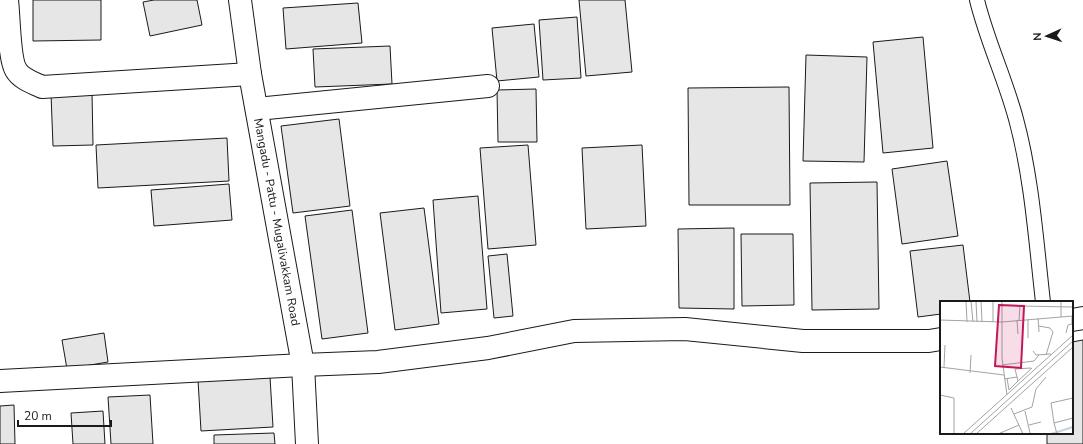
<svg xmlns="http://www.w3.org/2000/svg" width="1083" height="444" viewBox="0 0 1083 444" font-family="'Nunito Sans',sans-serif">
  <rect width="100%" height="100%" fill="#fff"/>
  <g fill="#e6e6e6" stroke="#1a1a1a">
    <polygon points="33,0 101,0 101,40 33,41"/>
    <polygon points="154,0 197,0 202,25 150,36 143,2"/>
    <polygon points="579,0 625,0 632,72 586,76"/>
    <polygon points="358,3 362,43 286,49 283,8"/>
    <polygon points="577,17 581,78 543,80 539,20"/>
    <polygon points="534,24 539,77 497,81 492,28"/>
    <polygon points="923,37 933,148 883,153 873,42"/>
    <polygon points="390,46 392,84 315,87 313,49"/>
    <polygon points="806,55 867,57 864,162 803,161"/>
    <polygon points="789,87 790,205 689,205 688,88"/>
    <polygon points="536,89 537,142 498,142 497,90"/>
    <polygon points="92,93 93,145 53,146 51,94"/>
    <polygon points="339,119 350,206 293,213 281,126"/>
    <polygon points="227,138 229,181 98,188 96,145"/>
    <polygon points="528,145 536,245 488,249 480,148"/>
    <polygon points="642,145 646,226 586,229 582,148"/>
    <polygon points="947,161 958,236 902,244 892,169"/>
    <polygon points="877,182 879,309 812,310 810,183"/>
    <polygon points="229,184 232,220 154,226 151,190"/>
    <polygon points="478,196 487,309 441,313 433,200"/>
    <polygon points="424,208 439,324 395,330 380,213"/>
    <polygon points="352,210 368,333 322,339 305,216"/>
    <polygon points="734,228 734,309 679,308 678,229"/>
    <polygon points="741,234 793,234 794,305 742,306"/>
    <polygon points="963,245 970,302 941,302 941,314 918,317 910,251"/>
    <polygon points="507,254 513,316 494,318 488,256"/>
    <polygon points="104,333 108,362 67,369 62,340"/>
    <polygon points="1083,340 1083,444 1047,444 1047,433 1072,433 1072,342"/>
    <polygon points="270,377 273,427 201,431 198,380"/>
    <polygon points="150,395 153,444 111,444 108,397"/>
    <polygon points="14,405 15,444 0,444 0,406"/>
    <polygon points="103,411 105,444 73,444 71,413"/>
    <polygon points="274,433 275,444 214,444 214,435"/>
  </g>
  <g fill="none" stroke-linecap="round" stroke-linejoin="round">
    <g stroke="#1a1a1a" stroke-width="16">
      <path id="lane" d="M977,0C987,41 1005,78 1016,119C1032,178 1036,241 1043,302"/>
    </g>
    <g stroke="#1a1a1a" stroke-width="24">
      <g id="street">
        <path d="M7,0C9,16 9,59 16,70C21,79 34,83 42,87L250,74"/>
        <polyline points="257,109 488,86"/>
        <polyline points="1072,320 1083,318"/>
        <polyline points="303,365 378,362 488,348 574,331 685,329 803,341 929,341 941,339"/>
      </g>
    </g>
    <g stroke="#1a1a1a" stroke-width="24">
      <g id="secondary">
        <path id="s1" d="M240,0L250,74L303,365L307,444"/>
        <polyline points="0,381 303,365"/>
      </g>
    </g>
    <use href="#lane" stroke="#fff" stroke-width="14"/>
    <use href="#street" stroke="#fff" stroke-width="22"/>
    <use href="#secondary" stroke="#fff" stroke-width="22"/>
  </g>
  <g text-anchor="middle" stroke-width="3" stroke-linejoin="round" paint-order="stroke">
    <g font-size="12" fill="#1a1a1a" stroke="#fff">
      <text dy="4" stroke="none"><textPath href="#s1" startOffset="225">Mangadu - Pattu - Mugalivakkam Road</textPath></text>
    </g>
  </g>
  <g transform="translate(940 301)">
    <rect width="133" height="133" fill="#fff"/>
    <path fill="none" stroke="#c6d2dc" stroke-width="2" d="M111,133L133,126"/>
    <path fill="none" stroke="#a3a3a3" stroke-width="1" d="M26,0L27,21M31,0L33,21M36,0L37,21M41,0L42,21M53,0V21M62,0V57L67,94M121,0V16M98,17L99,31M0,19L62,21L133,15M77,19L78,33M79,19L80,5L133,6M99,25L110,27L113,31L106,54M126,32L128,24L132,23V15M88,37V18M93,50L96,54L111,53M62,64L94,60L99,54M0,66L64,74M4,66L5,44M30,72L31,54M77,76L75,68L91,67M67,77L69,89L78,80M64,78L77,76L78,80L92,67M0,94L14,97V133M71,107L83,133M85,110L90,132M74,113L92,106L96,88L106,76M114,122L111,102L133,97M89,124L101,121M23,133L133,34M30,133L133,40M36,133L133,46M58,133L79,124M117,133L114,122L133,117"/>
    <path fill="#c2185b" fill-opacity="0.15" stroke="#c2185b" stroke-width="2" d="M59,4L84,5L81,67L55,65Z"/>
    <rect width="133" height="133" fill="none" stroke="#1a1a1a" stroke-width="2"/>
  </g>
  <g transform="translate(1047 36) rotate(267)" stroke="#ffffff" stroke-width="3" paint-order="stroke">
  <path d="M0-3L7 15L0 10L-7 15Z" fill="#1a1a1a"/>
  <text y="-6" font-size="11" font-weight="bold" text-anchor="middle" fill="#1a1a1a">N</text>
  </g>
  <path d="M18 420v6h93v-6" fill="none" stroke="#1a1a1a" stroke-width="2"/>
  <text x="24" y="420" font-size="12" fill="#1a1a1a" stroke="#ffffff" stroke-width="3" paint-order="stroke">20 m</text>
</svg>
